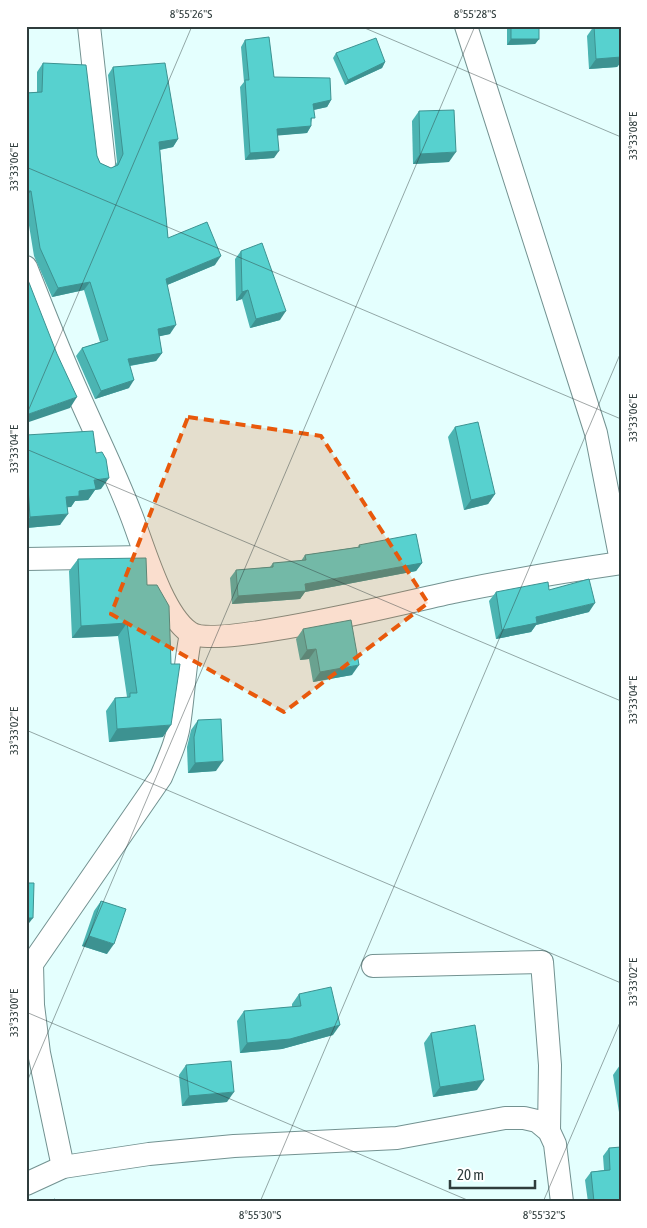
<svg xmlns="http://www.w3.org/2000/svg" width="647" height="1228" viewBox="0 0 647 1228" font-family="'Asap Condensed',sans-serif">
  <rect width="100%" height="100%" fill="#e4fffe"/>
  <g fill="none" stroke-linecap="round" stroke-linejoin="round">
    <g stroke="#739291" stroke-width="24">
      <g id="minor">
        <polyline points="89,26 104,163"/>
        <polyline points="466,26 596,433 621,561"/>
        <path d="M26,267C43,310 60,354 79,396C96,435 115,473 130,512C143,544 161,612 189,632C214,651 418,599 458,591C512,580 566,571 621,563"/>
        <polyline points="26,559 145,557"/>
        <polyline points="373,966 542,962 550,1065 549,1131"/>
        <path d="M63,1167L39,1053L33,1005L32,964L161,777C169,758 178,739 180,718C184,690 185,662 191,634"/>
        <polyline points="26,1184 63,1167 149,1154 234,1146 397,1138 505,1118 524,1118 537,1121 549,1131 555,1144 562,1202"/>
      </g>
    </g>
    <use href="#minor" stroke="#fff" stroke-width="22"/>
  </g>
  <g fill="#4bb4b2">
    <polygon points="507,26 539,26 539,39 535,44 507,45"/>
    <polygon points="594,26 621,26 621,62 617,67 589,69 587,36"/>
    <polygon points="245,40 274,77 331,100 327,107 314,110 311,123 311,126 307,133 278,135 274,158 245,160 240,87 244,82 241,47"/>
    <polygon points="336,53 385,62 382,68 345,85 333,58"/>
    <polygon points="43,63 97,156 100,163 111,168 115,166 117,162 108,75 113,67 178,139 173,147 160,150 168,238 215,265 167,285 170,334 159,336 162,353 156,361 130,366 129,388 95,399 76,356 82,348 100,342 84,290 52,297 34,256 26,207 26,93 37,92 37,72"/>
    <polygon points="419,111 449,162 413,164 412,121"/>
    <polygon points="241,251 280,320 250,328 242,299 236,301 235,259"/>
    <polygon points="455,427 495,494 488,504 464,510 448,437"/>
    <polygon points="26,435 101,489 95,490 88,500 75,501 71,507 67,507 60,525 26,528"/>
    <polygon points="359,545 422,563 416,571 305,592 300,599 232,604 230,578 236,570 270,567 273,563 301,561 305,555 358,547"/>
    <polygon points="78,559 147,585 163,737 109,742 106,711 115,698 126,697 127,697 118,636 72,638 69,571"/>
    <polygon points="549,590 589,612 536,625 531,632 496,639 489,601 496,592"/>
    <polygon points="303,629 352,675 313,682 309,659 300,660 296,639"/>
    <polygon points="198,720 216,771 188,773 187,747 191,730"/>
    <polygon points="101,901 107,954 82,946 94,911"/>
    <polygon points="299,994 333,1035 282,1049 240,1053 237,1021 244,1011 292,1007 292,1004"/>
    <polygon points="431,1033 477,1090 433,1097 424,1043"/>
    <polygon points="186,1065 227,1102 182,1106 179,1075"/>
    <polygon points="620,1065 621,1111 619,1112 613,1075"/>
    <polygon points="609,1148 621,1202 588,1202 585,1180 591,1172 604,1170 603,1156"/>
  </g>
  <g fill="#3d9291">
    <polygon points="511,39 539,39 535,44 507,45"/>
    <polygon points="621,57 621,62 617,67 589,69 596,59"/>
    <polygon points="385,62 382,68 345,85 348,80"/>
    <polygon points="331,100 327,107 308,111 313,104"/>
    <polygon points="311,126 307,133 273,136 277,129"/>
    <polygon points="178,139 173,147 153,151 159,142"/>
    <polygon points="279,151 274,158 245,160 250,153"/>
    <polygon points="456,152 449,162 413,164 420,154"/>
    <polygon points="26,191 31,191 26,197"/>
    <polygon points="221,256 215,265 160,288 166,279"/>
    <polygon points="90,282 84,290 52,297 58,288"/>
    <polygon points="248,290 242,299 236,301 242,292"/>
    <polygon points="286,311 280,320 250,328 256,319"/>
    <polygon points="176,325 170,334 152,338 158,329"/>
    <polygon points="162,353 156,361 122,367 128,359"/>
    <polygon points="134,380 129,388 95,399 101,391"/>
    <polygon points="77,397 70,408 26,423 26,415"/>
    <polygon points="109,478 101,489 95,490 88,500 75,501 71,507 59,508 66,497 79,491 94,480"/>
    <polygon points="495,494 488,504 464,510 471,500"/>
    <polygon points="68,514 60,525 26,528 26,523 30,517"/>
    <polygon points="422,563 416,571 305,592 300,599 232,604 238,596"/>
    <polygon points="595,603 589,612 536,625 531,632 496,639 502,630 536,617"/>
    <polygon points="127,623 118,636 72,638 81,626"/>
    <polygon points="316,649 309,659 300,660 307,650"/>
    <polygon points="359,665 352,675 313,682 320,672"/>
    <polygon points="171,725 163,737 109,742 117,729"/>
    <polygon points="223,761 216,771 188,773 195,763"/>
    <polygon points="26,918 33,918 26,927"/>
    <polygon points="89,936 114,944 107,954 82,946"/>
    <polygon points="340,1025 333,1035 282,1049 240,1053 247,1043"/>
    <polygon points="484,1080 477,1090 433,1097 440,1087"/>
    <polygon points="234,1092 227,1102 182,1106 189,1096"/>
  </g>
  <g fill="#57d1cf" stroke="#3d9291">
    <rect x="511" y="26" width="28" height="13"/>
    <polygon points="594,26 621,26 621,57 596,59"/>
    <polygon points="269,37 274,77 330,78 331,100 313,104 315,118 311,118 311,126 277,129 279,151 250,153 245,80 249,80 245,40"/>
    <polygon points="376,38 385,62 348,80 336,53"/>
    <polygon points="43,63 86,65 97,156 100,163 111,168 118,165 123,154 113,67 165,63 178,139 159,142 168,238 207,222 221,256 166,279 176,325 158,329 162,353 128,359 134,380 101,391 82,348 108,340 90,282 58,288 40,248 31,191 26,191 26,93 42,92"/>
    <polygon points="454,110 456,152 420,154 419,111"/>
    <polygon points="262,243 286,311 256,319 248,290 242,292 241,251"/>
    <polygon points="26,275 57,354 77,397 26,415"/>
    <polygon points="478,422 495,494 471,500 455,427"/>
    <polygon points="93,431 96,453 102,452 106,459 109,478 94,480 96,489 79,491 79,496 66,497 68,514 30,517 28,487 26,488 26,435"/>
    <polygon points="416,534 422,563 305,584 306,591 238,596 236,570 273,567 273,563 306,560 305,555 360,547 359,545"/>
    <polygon points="146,558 147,585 157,585 169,606 171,664 180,664 171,725 117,729 115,698 130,697 130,693 137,693 127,623 81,626 78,559"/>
    <polygon points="589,579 595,603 536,617 537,623 502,630 496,592 548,582 549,590"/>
    <polygon points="351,620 359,665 320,672 316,649 307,650 303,629"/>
    <polygon points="221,719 223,761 195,763 194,737 198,720"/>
    <polygon points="26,883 34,883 33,918 26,918"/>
    <polygon points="101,901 126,909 114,944 89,936"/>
    <polygon points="331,987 340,1025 290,1039 247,1043 244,1011 301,1006 299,994"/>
    <polygon points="475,1025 484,1080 440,1087 431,1033"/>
    <polygon points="231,1061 234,1092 189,1096 186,1065"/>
    <polygon points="621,1147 621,1202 594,1202 591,1172 610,1170 609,1148"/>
    <polygon points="55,1199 56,1202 46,1202"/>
  </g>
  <path fill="#e8590c" fill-opacity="0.2" stroke="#e8590c" stroke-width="4" stroke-dasharray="10 6" stroke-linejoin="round" d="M188,417L321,436L428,603L284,712L111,614Z"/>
  <path fill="none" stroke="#2f3c3c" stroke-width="1" stroke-opacity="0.45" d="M360,26L621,137M26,167L621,419M26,416L192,26M26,449L621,701M26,730L621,983M26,1012L472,1202M26,1084L475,26M260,1202L621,352M543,1202L621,1020"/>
  <rect width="647" height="1228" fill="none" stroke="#ffffff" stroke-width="55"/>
  <path d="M450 1180v8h85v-8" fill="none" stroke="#2f3c3c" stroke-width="2.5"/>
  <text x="457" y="1180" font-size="15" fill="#2f3c3c" stroke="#ffffff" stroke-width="4" paint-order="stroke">20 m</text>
  <rect x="28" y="28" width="592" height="1172" fill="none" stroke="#2f3c3c" stroke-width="2"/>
  <g font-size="12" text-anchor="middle" fill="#2f3c3c">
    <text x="191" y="18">8°55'26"S</text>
    <text x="475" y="18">8°55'28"S</text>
    <text transform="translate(633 136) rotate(-90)" y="4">33°33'08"E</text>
    <text transform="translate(14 167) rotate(-90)" y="4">33°33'06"E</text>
    <text transform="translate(633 418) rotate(-90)" y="4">33°33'06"E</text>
    <text transform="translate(14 449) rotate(-90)" y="4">33°33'04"E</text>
    <text transform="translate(633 700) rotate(-90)" y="4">33°33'04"E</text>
    <text transform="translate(14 731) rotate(-90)" y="4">33°33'02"E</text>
    <text transform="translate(633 982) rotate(-90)" y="4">33°33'02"E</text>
    <text transform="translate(14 1013) rotate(-90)" y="4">33°33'00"E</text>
    <text x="260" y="1219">8°55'30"S</text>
    <text x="544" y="1219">8°55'32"S</text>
  </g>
</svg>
